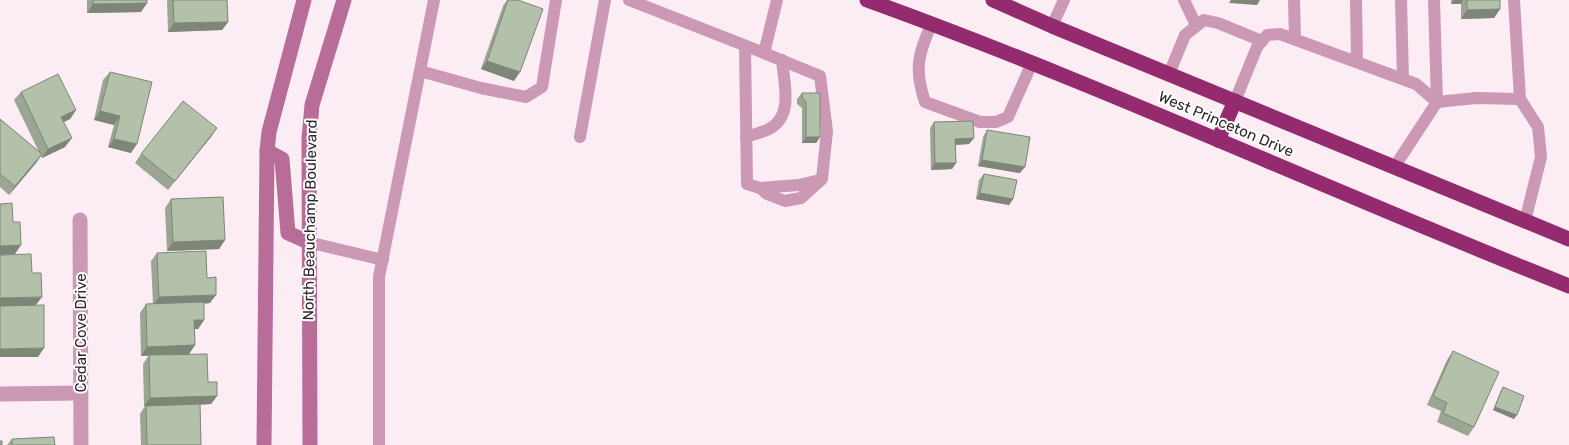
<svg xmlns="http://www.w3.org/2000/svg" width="1569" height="445" viewBox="0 0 1569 445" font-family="Rubik,sans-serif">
  <rect width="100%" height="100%" fill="#fcecf4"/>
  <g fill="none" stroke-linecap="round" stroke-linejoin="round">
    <g stroke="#cc99b4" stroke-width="12">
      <polyline points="629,0 764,53 777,0"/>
      <polyline points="1184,0 1196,25"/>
      <polyline points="1294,0 1295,39"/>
      <polyline points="1356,0 1357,62"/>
      <polyline points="1401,0 1403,79"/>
      <polyline points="1434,0 1437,102"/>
      <polyline points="1514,0 1520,99 1538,127 1541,157 1525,221"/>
      <path d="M932,23C918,54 914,69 925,102L980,122H996L1008,117L1032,63"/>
      <polyline points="1052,26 1064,0"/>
      <polyline points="745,46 747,184 760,188 767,194 785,201 801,198 822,179 827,131 820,76 764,53"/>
      <polyline points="420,71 481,88 526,97 542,87 556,0"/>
      <polyline points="1169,74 1185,35 1204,20 1218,23 1262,41"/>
      <polyline points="1235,101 1257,47 1267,35 1280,34 1416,84 1437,102"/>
      <polyline points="580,137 605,0"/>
      <path d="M746,137C753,134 762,133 769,129C794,116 784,84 782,60"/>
      <polyline points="1395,166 1437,102 1476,98 1520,99"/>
      <polyline points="760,188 799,185 820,180"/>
      <polyline points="308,242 383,260"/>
      <polyline points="379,445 379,277 434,0"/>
    </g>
    <g stroke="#cc99b4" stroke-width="15">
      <polyline points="80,220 81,445"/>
      <polyline points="0,394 81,393"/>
    </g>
    <g stroke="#b76d97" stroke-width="15">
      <polyline points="267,151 282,159 288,233 308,242"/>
      <polyline points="264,445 267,151 269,132 304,0"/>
      <polyline points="310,445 309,139 312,105 344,0"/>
    </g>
    <g stroke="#952b6f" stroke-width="15">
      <path d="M867,0C1105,86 1334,193 1569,286"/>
      <polyline points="993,0 1052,26 1569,239"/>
      <polyline points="1218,140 1235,101"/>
    </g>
  </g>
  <g fill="#9aa592">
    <polygon points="87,0 147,0 147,3 141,12 87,13"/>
    <polygon points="167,0 227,0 228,22 222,30 168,32"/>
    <polygon points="507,0 518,0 514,81 481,69 503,6"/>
    <polygon points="1451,0 1500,0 1500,9 1494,18 1461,19 1461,4 1451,4"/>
    <polygon points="110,72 131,153 108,147 114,125 94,120 103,80"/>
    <polygon points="21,92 76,110 70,119 64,122 65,147 42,158 41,156 36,163 9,195 0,187 0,119 39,152 14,100"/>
    <polygon points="802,93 820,93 820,137 816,143 802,143 802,108 797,104 797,99"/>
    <polygon points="934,122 974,138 969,144 956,145 956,163 952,169 931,170 930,128"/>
    <polygon points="217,128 168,190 135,163 141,154"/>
    <polygon points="987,130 1020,173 978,166 983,137"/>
    <polygon points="984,174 1013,199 1009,205 976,199 979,180"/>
    <polygon points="171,199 225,240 219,249 167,251 165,208"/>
    <polygon points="157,253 207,278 210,303 204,304 204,320 198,329 195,329 195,345 189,354 217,396 211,404 200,405 201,445 141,445 140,414 145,406 144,406 143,364 149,355 141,356 140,313 146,304 153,304 151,261"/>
    <polygon points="1453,351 1474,427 1468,436 1437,422 1441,411 1427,405 1447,360"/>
    <polygon points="1503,387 1514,419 1493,410 1501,390"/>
    <polygon points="12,439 55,445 7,445"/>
  </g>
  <g fill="#7d8677">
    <polygon points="1231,0 1260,0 1257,5 1229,3"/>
    <polygon points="1454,0 1463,0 1461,4 1451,4"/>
    <polygon points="147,3 141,12 87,13 93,4"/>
    <polygon points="1500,9 1494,18 1461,19 1467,10"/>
    <polygon points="228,22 222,30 168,32 174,23"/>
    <polygon points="487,61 520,72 514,81 481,69"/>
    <polygon points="76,110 70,119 55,126 61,117"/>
    <polygon points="100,111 120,116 114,125 94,120"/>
    <polygon points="217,128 211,137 168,190 175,181"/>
    <polygon points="806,137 820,137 816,143 802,143"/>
    <polygon points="72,138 65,147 42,158 48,149"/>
    <polygon points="974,138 969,144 951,145 955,139"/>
    <polygon points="114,139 137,144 131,153 108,147"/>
    <polygon points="42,154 36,163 9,195 15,186"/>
    <polygon points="982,160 1025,167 1020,173 978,166"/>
    <polygon points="935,163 956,163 952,169 931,170"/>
    <polygon points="980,193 1013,199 1009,205 976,199"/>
    <polygon points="225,240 219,249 167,251 173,242"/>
    <polygon points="21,245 15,254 0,255 0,246"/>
    <polygon points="216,295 210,303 153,305 159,297"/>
    <polygon points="42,297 36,305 0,307 0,298"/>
    <polygon points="194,320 204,320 198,329 188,329"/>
    <polygon points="195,345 189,354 141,356 147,347"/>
    <polygon points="44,348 38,357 0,357 0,349"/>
    <polygon points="217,396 211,404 144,406 150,398"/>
    <polygon points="1495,407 1517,415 1514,419 1493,410"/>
  </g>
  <g fill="#b3c0aa" stroke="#7d8677">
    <polygon points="93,0 147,0 147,3 93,4"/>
    <polygon points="173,0 227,0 228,22 174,23"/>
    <polygon points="508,0 518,0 543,9 520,72 487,61"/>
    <polygon points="1467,0 1500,0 1500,9 1467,10"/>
    <polygon points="110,72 152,82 137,144 114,139 120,116 100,111"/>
    <polygon points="58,74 76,110 61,117 72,138 48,149 21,92"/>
    <polygon points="802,93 820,93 820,137 806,137 806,102 802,97"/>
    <polygon points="183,101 217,128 175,181 141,154"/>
    <polygon points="0,119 42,154 15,186 0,174"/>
    <polygon points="973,121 974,138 955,139 956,163 935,163 934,122"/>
    <polygon points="987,130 1030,137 1025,167 982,160"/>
    <polygon points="984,174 1017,180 1013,199 980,193"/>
    <polygon points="223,197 225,240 173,242 171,199"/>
    <polygon points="12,203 13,222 20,222 21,245 0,246 0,204"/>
    <polygon points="206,251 207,278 216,277 216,295 159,297 157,253"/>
    <polygon points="31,254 32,273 41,273 42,297 0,298 0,255"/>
    <polygon points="204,302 204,320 194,320 195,345 147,347 146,304"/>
    <polygon points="44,305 44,348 0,349 0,306"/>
    <polygon points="1453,351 1499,372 1474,427 1443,413 1447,403 1433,396"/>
    <polygon points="207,354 208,382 217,382 217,396 150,398 149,355"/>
    <polygon points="1503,387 1524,396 1517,415 1495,407"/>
    <polygon points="200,404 201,445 147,445 146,406"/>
    <polygon points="54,437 55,445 12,445 12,439"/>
    <rect x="0" y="441" width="2" height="4"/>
  </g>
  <g text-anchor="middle" stroke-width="4" stroke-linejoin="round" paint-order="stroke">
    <g font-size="15" fill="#30262b" stroke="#fefefe">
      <text transform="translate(1226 124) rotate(23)" y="5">West Princeton Drive</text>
      <text transform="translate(310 220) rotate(-89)" y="5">North Beauchamp Boulevard</text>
      <text transform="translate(81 333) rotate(-90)" y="5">Cedar Cove Drive</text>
    </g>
  </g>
</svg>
